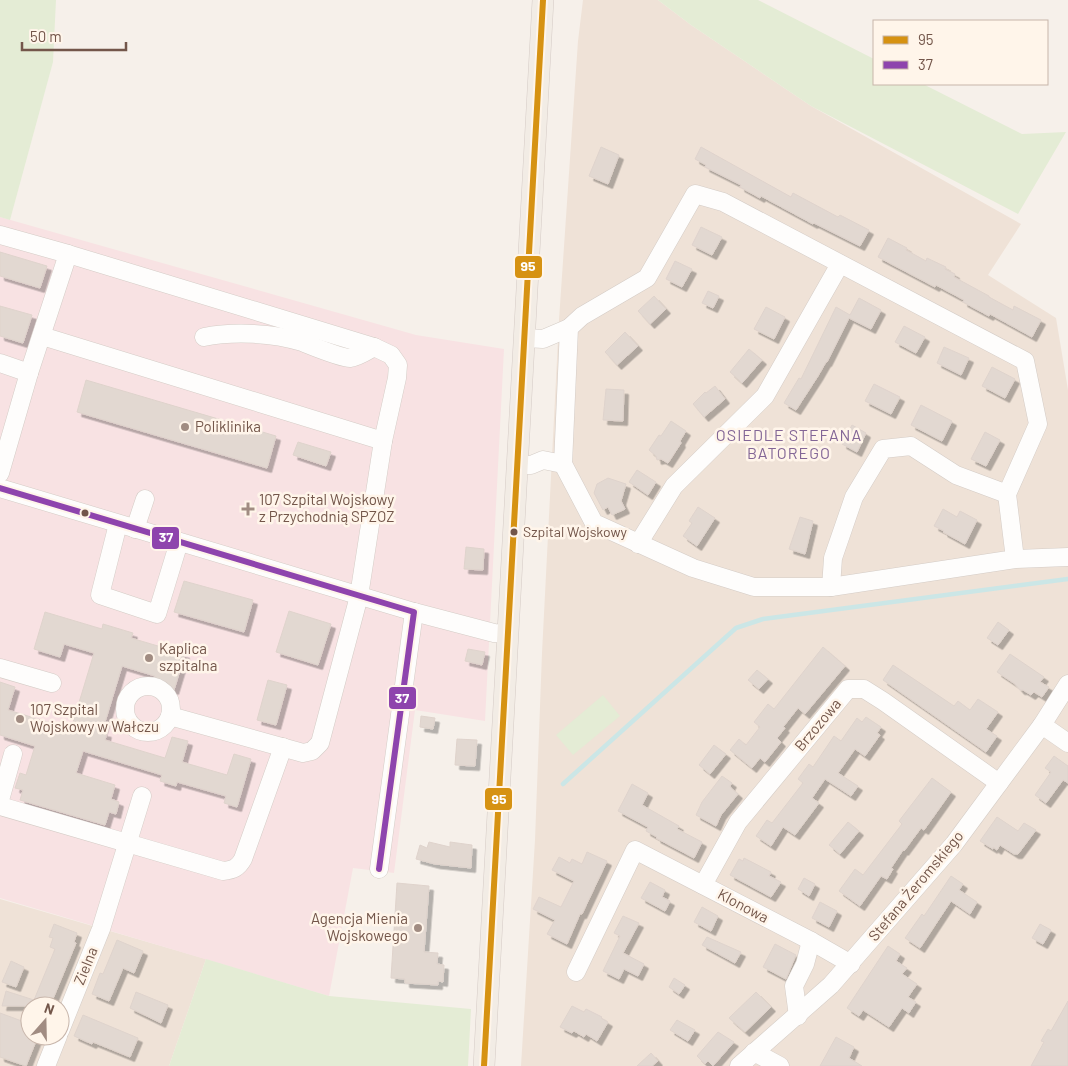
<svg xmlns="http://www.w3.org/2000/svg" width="1068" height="1066" viewBox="0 0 1068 1066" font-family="Barlow,sans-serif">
  <defs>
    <filter id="shadow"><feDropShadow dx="4.5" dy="4.5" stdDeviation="0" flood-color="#0004"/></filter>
  </defs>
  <rect width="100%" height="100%" fill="#f6f0ea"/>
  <g fill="#efe2d7" fill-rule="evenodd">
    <polygon points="583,0 658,0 691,25 811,106 1021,224 988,275 1056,318 1068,390 1068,1066 521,1066 535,840 542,653 559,320 578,41"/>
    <path d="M0,899L206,959L169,1066H0ZM30,1006H60V1036H30Z"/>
  </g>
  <polygon fill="#f8e2e3" points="0,217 416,335 504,349 485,721 415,710 394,873 353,868 329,996 0,898"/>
  <g fill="#e4ecd5">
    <polygon points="0,0 56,0 53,62 10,220 0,217"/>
    <polygon points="658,0 758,0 874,59 874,84 923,84 1022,134 1066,132 1018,214 811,106 691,25"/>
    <polygon points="603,695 620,716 573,755 556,735"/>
    <polygon points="206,959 329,996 471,1009 468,1066 169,1066"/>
  </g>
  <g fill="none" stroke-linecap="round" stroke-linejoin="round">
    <polyline stroke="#cbe6e6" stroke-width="4.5" points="563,784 736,628 763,619 1068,579"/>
  </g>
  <g fill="#e2d8d1" stroke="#dfd3cc" filter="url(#shadow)">
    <polygon points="601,147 619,155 608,184 589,176"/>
    <polygon points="701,147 791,197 793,193 838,217 840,215 869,230 860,246 814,223 813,224 761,196 760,198 740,187 741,185 705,167 706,165 695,159"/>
    <polygon points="701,227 722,237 712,255 692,245"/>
    <polygon points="888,238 907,248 906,250 926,261 927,258 946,267 945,269 955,274 954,277 989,296 989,297 1013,310 1014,306 1041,320 1032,337 990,314 989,316 963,302 964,300 936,285 935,287 878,257"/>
    <polygon points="0,252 47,266 40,288 0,276"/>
    <polygon points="675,261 692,269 682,287 666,279"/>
    <polygon points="708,291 719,296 713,308 702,303"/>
    <polygon points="654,296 666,309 650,324 638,311"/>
    <polygon points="859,298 881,310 871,329 849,318 827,362 826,362 818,376 796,410 784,403 799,378 801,379 836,307 850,315"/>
    <polygon points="0,306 32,315 23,343 0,336"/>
    <polygon points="766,307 785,317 774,339 754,329"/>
    <polygon points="904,326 925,337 916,353 895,342"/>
    <polygon points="625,332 638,346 617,365 605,352"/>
    <polygon points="944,347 969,358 961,375 937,363"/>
    <polygon points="749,349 762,360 742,383 730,372"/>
    <polygon points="992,367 1015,379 1005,398 982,386"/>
    <polygon points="86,380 276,436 267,468 77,412"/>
    <polygon points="874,384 900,397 891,414 865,401"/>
    <polygon points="715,386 725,399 704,417 693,404 705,392 706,393"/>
    <polygon points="606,389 624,390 623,421 603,420"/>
    <polygon points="921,405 952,421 942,441 911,425"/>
    <polygon points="671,421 686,431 680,441 681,443 668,463 661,459 657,460 656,456 649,450 659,435 661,436"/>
    <polygon points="852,425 866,433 857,452 842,444"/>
    <polygon points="985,432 1000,440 986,466 971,459"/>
    <polygon points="298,442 331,452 326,466 293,455"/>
    <polygon points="637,470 656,482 648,495 629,482"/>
    <polygon points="608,478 626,484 621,501 625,509 612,515 608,507 603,510 594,493 597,484"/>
    <polygon points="698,507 715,518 697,546 683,536 692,523 689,521"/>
    <polygon points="943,509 957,517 960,511 977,520 965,544 943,532 944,531 934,526"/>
    <polygon points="800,517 813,521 805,554 789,549"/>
    <polygon points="466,547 484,549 483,570 464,569"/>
    <polygon points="184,581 253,600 244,632 174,612"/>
    <polygon points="289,611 331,624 318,665 276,652"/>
    <polygon points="45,612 102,629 103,624 133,633 131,638 185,654 174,690 153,684 155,676 122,666 102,732 107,733 105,740 165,758 172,737 188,741 182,762 227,775 234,754 251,759 237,807 224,803 226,796 177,782 176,786 160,781 162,775 83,751 76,773 115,785 111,799 119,802 116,814 109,812 105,825 20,800 23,790 15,788 20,773 26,775 35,746 0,735 0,682 15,687 8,710 71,729 94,653 64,644 60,657 34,649"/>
    <polygon points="998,622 1009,630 998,645 987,638"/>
    <polygon points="823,647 845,666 805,714 798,708 783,727 785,728 777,738 781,742 765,762 760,758 752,768 730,750 739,739 746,745 760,727 754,722 768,704 774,709"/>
    <polygon points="468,649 485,652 482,665 465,661"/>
    <polygon points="1010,654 1044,677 1040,682 1049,687 1042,697 1034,692 1031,695 1023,690 1020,690 1015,684 997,672"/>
    <polygon points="893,665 954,706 958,701 970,710 978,699 998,712 986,729 997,736 986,752 883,680"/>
    <polygon points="757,670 768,679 759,689 748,680"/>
    <polygon points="268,680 287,685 276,725 257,720"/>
    <polygon points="421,716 435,718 433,729 420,727"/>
    <polygon points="866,717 881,727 877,733 880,735 865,756 855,749 838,773 858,786 851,796 825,779 812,798 819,803 795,835 783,827 771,846 756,836 767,820 772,823 803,783 798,779 809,764 813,767 834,736 841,741 857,718 862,722"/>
    <polygon points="457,739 477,740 475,766 455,765"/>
    <polygon points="714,745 726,754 710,774 699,765"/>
    <polygon points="1054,756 1068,766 1068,783 1063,780 1046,803 1035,795 1051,772 1045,768"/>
    <polygon points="722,776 732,783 730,786 731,788 738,794 721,815 716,826 696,815 702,802"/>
    <polygon points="932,778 951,792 924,830 921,828 904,851 903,850 891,868 893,869 887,879 881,876 860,906 839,891 855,869 863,875 902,824 899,821"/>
    <polygon points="632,784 648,793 642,805 679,826 677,829 702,842 694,858 656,838 657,837 646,831 648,827 618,811"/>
    <polygon points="997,817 1018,831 1024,823 1036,830 1018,854 1014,854 1000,845 997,850 993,847 993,849 980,841"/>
    <polygon points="848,822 859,831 840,854 829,845"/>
    <polygon points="429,842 450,847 450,842 472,845 471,868 435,864 416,859 420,845 427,848"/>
    <polygon points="587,852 607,861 582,914 580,914 567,944 547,934 555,920 533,909 539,897 561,907 574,881 552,870 559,857 570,863 572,859 582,864"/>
    <polygon points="744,858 771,872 769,876 781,882 771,897 730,875 739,859 743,861"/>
    <polygon points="951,876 963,884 959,890 977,902 970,914 951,901 920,948 905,938 922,914 924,916"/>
    <polygon points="804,878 815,884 809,896 798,889"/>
    <polygon points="650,882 665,890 662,897 670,901 665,911 641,898"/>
    <polygon points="397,883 429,886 424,952 438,953 437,964 444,965 443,982 438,981 438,985 405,983 405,979 391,978"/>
    <polygon points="820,902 837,911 829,927 812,918"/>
    <polygon points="702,907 718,916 711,931 694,922"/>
    <polygon points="623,916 639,923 623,953 644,964 638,976 624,969 619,979 603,971 620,936 614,933"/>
    <polygon points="54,924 77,933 74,942 76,943 50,1006 2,1006 6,991 34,1000 55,949 50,947 53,938 49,937"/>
    <polygon points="1040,924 1051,930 1043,944 1032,938"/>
    <polygon points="707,937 741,952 735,963 702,945"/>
    <polygon points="117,940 143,951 134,973 123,968 109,1001 92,994 100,973 103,974"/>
    <polygon points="775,944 796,955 786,979 763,967"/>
    <polygon points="888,946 900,954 896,961 907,968 902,974 917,984 908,997 916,1002 912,1008 909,1013 902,1008 889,1027 863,1010 859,1016 847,1008"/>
    <polygon points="11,961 24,967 16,987 2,982"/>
    <polygon points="674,978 685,985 679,994 669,987"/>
    <polygon points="136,992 168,1005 161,1023 130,1008"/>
    <polygon points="756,992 771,1007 745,1032 729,1018"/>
    <polygon points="1068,1001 1068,1066 1031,1066 1044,1042 1041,1041 1048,1029 1051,1031"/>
    <polygon points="572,1006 584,1012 586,1009 602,1017 601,1018 608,1022 597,1041 586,1034 584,1037 574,1031 572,1033 560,1027"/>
    <polygon points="0,1013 30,1024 30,1036 38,1036 26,1066 0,1057"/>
    <polygon points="83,1015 138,1038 130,1057 93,1042 92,1044 74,1036"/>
    <polygon points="677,1020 695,1030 688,1041 670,1030"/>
    <polygon points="718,1032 734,1042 713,1066 708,1061 705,1064 697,1056"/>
    <polygon points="836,1037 854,1047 849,1058 862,1066 820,1066"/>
    <polygon points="651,1053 658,1061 652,1066 637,1066"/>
  </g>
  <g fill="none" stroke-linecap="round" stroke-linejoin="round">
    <g stroke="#d4ccc6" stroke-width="19">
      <g id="minor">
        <polyline points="0,235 68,254"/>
        <polyline points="42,336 383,441"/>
        <path d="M204,337C234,331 273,333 302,342C312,346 341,358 350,358C358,357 367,351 374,347"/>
        <polyline points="525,338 543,339 569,328"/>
        <polyline points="0,363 29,373"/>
        <polyline points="517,465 531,465 543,460 563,464"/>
        <polyline points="0,473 29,373 68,254 374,347 391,355 398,365 397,378 383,441 359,596 320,743 312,751 303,753 170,716"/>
        <polyline points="0,488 414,612 494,633 508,634"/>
        <polyline points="118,524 100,595 157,614 179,542"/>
        <polyline points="135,529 145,499"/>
        <polyline points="638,544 674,486 765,396 840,264"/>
        <polyline points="1015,559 1007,494 1038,424 1025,361 723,202 695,194 647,278 582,316 569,328 563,464 594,523 693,568 754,587 831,587 1015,559 1068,557"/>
        <polyline points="831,587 833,558 854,497 883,449 911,446 956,475 1007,494"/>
        <polyline points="0,668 52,683"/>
        <circle cx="148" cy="709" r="23"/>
        <polyline points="1042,725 1068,743"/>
        <polyline points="0,800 13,754"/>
        <path d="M0,806L223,871C233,870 238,868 243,859L283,747"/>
        <polyline points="379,869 414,612"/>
        <polyline points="703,885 738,822 848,689 864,689 883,701 999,783"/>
        <polyline points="576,972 635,850 811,941 851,964"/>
        <polyline points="798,1016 794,986 805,964 811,941"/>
        <polyline points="60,1031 101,929 142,796"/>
        <polyline points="754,1052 780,1066"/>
        <polyline points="46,1066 58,1036"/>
        <polyline points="739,1066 831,985 954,844 1042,725 1068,684"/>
      </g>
    </g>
    <g stroke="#d5cbc6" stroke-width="22">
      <polyline id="major" points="484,1066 543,0"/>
    </g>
    <use href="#minor" stroke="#fefdfc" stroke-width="18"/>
    <use href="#major" stroke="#f2ece5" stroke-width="21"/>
    <g stroke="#fff5ea" stroke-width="10">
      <polyline id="bus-1" points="484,1066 543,0"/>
    </g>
    <g stroke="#fff5ea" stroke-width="10">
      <polyline id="bus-2" points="0,488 414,612 379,869"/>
    </g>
    <use href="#bus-1" stroke="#d69212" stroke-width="6"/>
    <use href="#bus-2" stroke="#8e44ad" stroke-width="6"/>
  </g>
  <g fill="#a18c82" stroke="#fff5ea" stroke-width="2">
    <circle cx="185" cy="427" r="5"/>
    <path d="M245.5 501.5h5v5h5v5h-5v5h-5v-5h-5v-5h5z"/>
    <circle cx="149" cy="658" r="5"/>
    <circle cx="20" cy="719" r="5"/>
    <circle cx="418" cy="928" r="5"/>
  </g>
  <g fill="#73564a" stroke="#fff5ea" stroke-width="2">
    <circle cx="85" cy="513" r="4.5"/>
    <circle cx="514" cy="532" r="4.5"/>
  </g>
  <g text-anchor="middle" stroke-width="5" stroke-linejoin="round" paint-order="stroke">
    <g font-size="14" fill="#73564a" stroke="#fff5ea" text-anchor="start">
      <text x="523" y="537">Szpital Wojskowy</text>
    </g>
    <g font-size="15" fill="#73564a" stroke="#fff5ea" text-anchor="start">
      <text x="195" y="432">Poliklinika</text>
      <text x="259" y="505">107 Szpital Wojskowy<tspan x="259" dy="17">z Przychodnią SPZOZ</tspan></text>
      <text x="159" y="654">Kaplica<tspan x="159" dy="17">szpitalna</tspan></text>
      <text x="30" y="715">107 Szpital<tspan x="30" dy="17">Wojskowy w Wałczu</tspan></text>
      <text x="408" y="924" text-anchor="end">Agencja Mienia<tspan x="408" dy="17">Wojskowego</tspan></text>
    </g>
    <g font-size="15" fill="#73564a" stroke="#fff5ea">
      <text transform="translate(818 725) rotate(-50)" y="5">Brzozowa</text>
      <text transform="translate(916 886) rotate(-50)" y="5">Stefana Żeromskiego</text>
      <text transform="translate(743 906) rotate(28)" y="5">Klonowa</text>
      <text transform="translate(86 966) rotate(-68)" y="5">Zielna</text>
    </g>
    <g font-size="16" letter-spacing="1" fill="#836696" stroke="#fff5ea">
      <text x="789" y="441">OSIEDLE STEFANA<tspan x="789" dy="18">BATOREGO</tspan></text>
    </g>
  </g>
  <g stroke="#fff5ea" stroke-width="2">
    <rect x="514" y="255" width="29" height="24" rx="5" fill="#d69212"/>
    <rect x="151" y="526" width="29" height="24" rx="5" fill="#8e44ad"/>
    <rect x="388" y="686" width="29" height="24" rx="5" fill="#8e44ad"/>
    <rect x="484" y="787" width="29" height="24" rx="5" fill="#d69212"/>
  </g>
  <g font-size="14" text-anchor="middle" font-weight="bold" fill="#fff">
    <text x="528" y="271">95</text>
    <text x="166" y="542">37</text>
    <text x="402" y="703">37</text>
    <text x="499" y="804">95</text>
  </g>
  <rect x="873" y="20" width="175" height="65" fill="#fff5ea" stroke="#c7b5aa"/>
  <rect x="883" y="36" width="25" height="8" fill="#d69212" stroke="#c7b5aa"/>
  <text x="918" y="45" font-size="15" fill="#73564a">95</text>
  <rect x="883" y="61" width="25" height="8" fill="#8e44ad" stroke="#c7b5aa"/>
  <text x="918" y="70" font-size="15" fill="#73564a">37</text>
  <g transform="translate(45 1021) rotate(20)"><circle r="24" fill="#fff5ea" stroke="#c7b5aa"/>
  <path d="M0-4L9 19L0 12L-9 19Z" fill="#a18c82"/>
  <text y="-8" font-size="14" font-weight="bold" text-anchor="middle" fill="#73564a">N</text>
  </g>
  <path d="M22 42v8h104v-8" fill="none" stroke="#73564a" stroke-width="2.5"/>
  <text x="30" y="42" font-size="15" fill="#73564a" stroke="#fff5ea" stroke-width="4" paint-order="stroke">50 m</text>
</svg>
